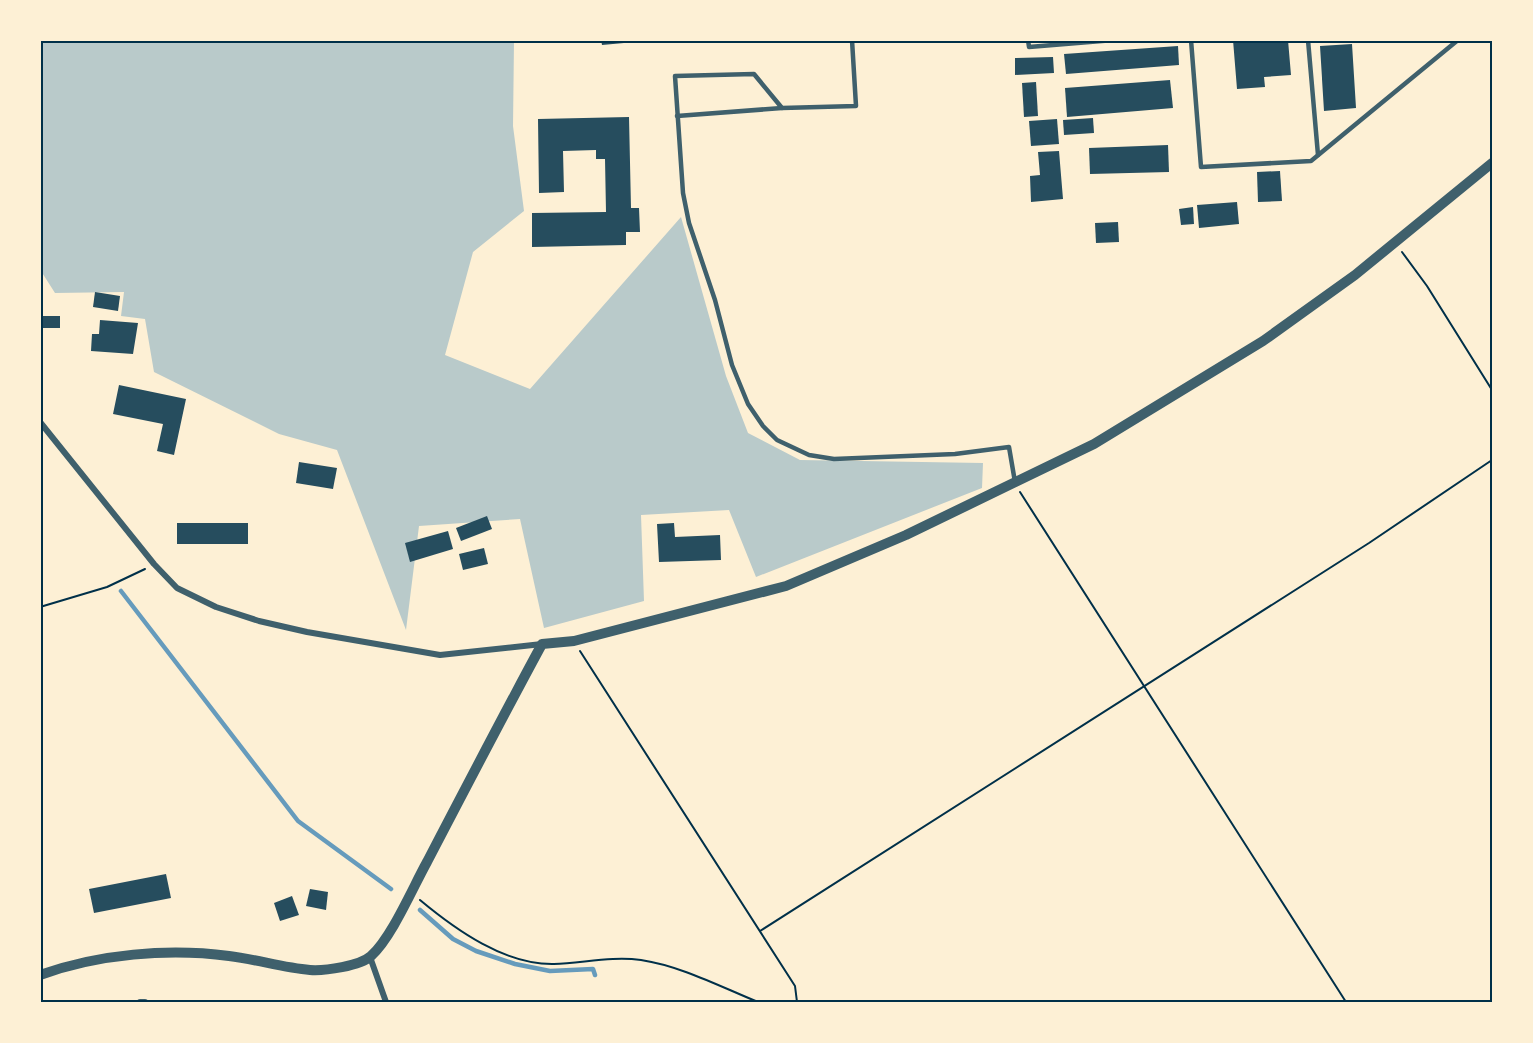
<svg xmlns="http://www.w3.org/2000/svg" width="1533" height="1043" viewBox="0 0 1533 1043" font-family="Rubik,sans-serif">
  <rect width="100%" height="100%" fill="#fdf0d5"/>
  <polygon fill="#b9caca" points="40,41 514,41 513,126 524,211 473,252 445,355 530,389 681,217 726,376 748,433 800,460 983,463 982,488 756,577 729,510 641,515 644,601 544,628 520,519 419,526 406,630 337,450 279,434 154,372 145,319 121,316 124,292 55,293 41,271"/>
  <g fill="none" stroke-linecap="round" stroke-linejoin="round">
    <g stroke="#669bbc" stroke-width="4.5">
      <polyline points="121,591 298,821 391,889"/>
      <polyline points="420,910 453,939 476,951 515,964 550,971 593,969 595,975"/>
    </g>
  </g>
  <g fill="#264d5e">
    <polygon points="601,40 635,40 635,42 602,45"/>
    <polygon points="1233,40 1288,40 1291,75 1264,77 1265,87 1237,89"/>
    <polygon points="1352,44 1356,108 1324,111 1320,46"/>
    <polygon points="1178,46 1179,65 1066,74 1064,54"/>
    <polygon points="1053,57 1054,73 1015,75 1015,58"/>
    <polygon points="1170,80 1173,108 1067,117 1065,88"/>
    <polygon points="1036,82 1038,116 1024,117 1022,83"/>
    <polygon points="629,117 631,208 639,208 640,232 626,232 626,245 532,247 532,213 606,212 605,159 596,159 596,150 563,151 564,192 539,193 538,119"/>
    <polygon points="1093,118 1094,133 1064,135 1063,120"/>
    <polygon points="1057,119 1059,144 1031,146 1029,121"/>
    <polygon points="1168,145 1169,172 1090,174 1089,148"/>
    <polygon points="1059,151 1063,199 1031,202 1030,176 1040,175 1038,152"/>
    <polygon points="1280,171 1282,201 1258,202 1257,172"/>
    <polygon points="1237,202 1239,224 1199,228 1197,205"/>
    <polygon points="1193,207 1194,224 1181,225 1179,209"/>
    <polygon points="1118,222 1119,242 1096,243 1095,223"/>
    <polygon points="95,292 120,296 118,311 93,307"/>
    <rect x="40" y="316" width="20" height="12"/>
    <polygon points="100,320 138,323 133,354 91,351 92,334 99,334"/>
    <polygon points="119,385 186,399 174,455 157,451 163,424 113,414"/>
    <polygon points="299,462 337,468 333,489 296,483"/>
    <polygon points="487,516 492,529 461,541 456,528"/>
    <rect x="177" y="523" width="71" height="21"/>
    <polygon points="674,523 675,537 720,535 721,560 659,562 657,524"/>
    <polygon points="448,531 453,549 410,562 405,543"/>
    <polygon points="484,548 488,564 463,570 459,554"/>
    <polygon points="166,874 171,898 94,913 89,889"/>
    <polygon points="310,889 328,892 326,910 306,906"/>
    <polygon points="292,896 299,915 280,921 274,903"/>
  </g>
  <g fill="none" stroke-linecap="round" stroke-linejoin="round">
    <g stroke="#003049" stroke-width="2">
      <polyline points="1402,252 1427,286 1492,390"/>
      <polyline points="1020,492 1346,1002"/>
      <polyline points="40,607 107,587 145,569"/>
      <polyline points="580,651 795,986 797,1002"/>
      <path d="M420,900C456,930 505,965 554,964C583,963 612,956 641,960C681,966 721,987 758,1002"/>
      <polyline points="760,931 1369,543 1492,460"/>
    </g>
    <g stroke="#3f606c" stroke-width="4.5">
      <polyline points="852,40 856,106 782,108 754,74 675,76 683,193 689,223 715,300 732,365 748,404 763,426 777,440 809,455 834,459 955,454 1009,447 1015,482"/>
      <polyline points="1028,40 1029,47 1114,40"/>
      <polyline points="1191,40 1201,167 1311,161 1458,40"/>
      <polyline points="1308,40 1318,155"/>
      <polyline points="677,116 782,108"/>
    </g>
    <g stroke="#3f606c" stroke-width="6">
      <polyline points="40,422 154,564 177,588 216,607 259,621 307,632 440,655 542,644"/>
      <polyline points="370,957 386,1002"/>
      <polyline points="140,1002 145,1002"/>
    </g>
    <path stroke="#3f606c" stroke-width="10" d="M40,975C98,954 168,948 229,956C256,959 283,968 310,970C325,971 360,966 371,956C392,937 413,887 427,862C465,789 503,716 542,644L574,641L786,586L906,535L1094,444L1263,341L1355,275L1492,163"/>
  </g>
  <rect width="1533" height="1043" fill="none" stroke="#fdf0d5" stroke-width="84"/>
  <rect x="42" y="42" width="1449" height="959" fill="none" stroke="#003049" stroke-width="2"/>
</svg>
